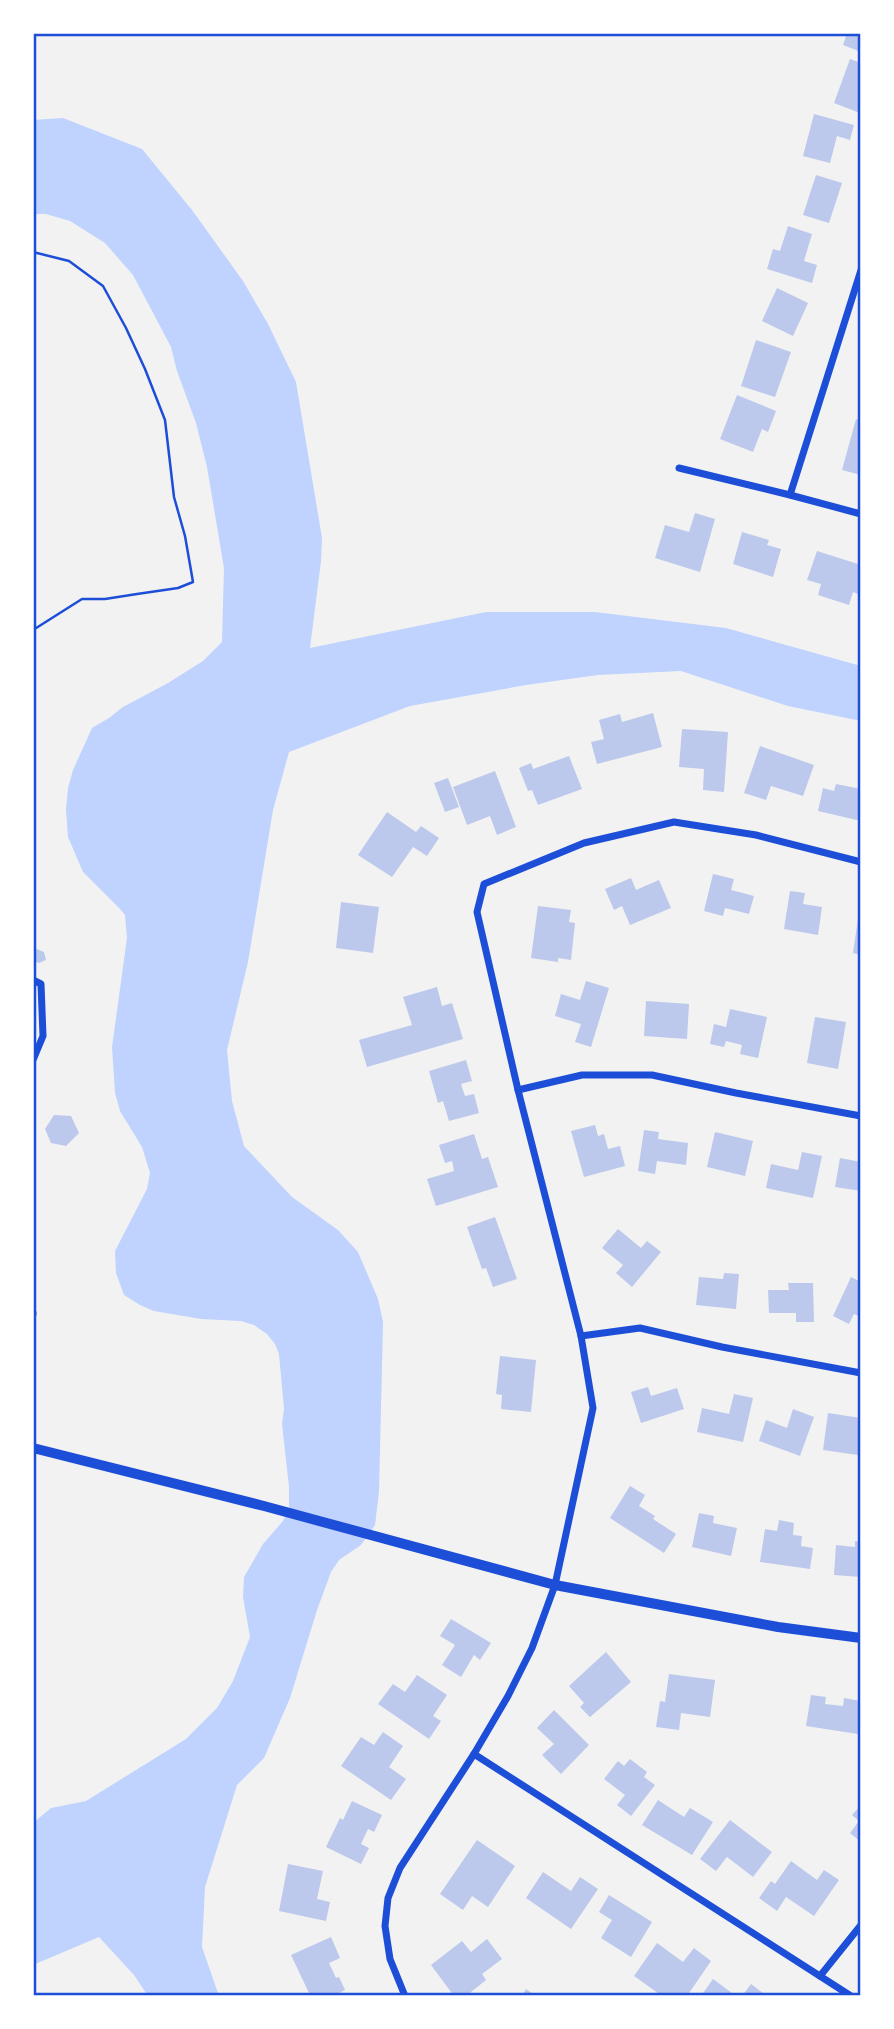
<svg xmlns="http://www.w3.org/2000/svg" width="894" height="2029" viewBox="0 0 894 2029" font-family="Jost,sans-serif">
  <rect width="100%" height="100%" fill="#f2f2f2"/>
  <polygon fill="#bfd3fe" points="63,118 142,149 192,210 243,281 268,324 296,382 322,538 321,561 310,648 486,612 595,612 726,628 861,666 861,721 788,706 681,671 598,675 526,685 410,706 289,752 273,810 248,962 227,1050 232,1101 244,1146 292,1197 338,1230 358,1252 378,1299 383,1322 379,1492 375,1525 361,1545 339,1560 331,1572 317,1610 290,1698 264,1758 237,1785 205,1887 202,1947 219,1996 148,1996 134,1975 99,1937 33,1965 33,1823 51,1808 86,1801 186,1739 217,1708 233,1681 250,1637 243,1597 244,1577 263,1544 283,1521 289,1508 289,1487 282,1424 284,1409 279,1354 275,1344 267,1334 254,1325 241,1321 201,1319 154,1311 140,1305 124,1295 116,1273 115,1251 147,1189 150,1173 142,1147 120,1111 115,1093 112,1047 127,938 125,915 121,910 83,872 68,837 66,810 68,788 73,770 92,728 109,718 123,707 168,683 203,661 222,642 224,568 207,467 196,423 177,371 171,347 133,275 105,243 70,221 46,214 33,214 33,120"/>
  <g fill="#bdc9ec">
    <polygon points="847,33 861,33 861,52 843,45"/>
    <polygon points="850,59 861,63 860,113 834,103"/>
    <polygon points="814,114 854,125 850,140 837,136 830,163 803,156"/>
    <polygon points="816,175 842,183 829,223 803,215"/>
    <polygon points="788,226 812,234 804,261 817,265 812,283 767,269 773,249 780,251"/>
    <polygon points="777,288 808,303 793,336 762,321"/>
    <polygon points="756,340 791,352 775,397 741,386"/>
    <polygon points="737,395 776,411 768,432 762,429 753,452 720,439"/>
    <polygon points="856,419 861,421 861,475 842,470"/>
    <polygon points="695,513 715,519 700,572 655,558 665,525 689,532"/>
    <polygon points="742,532 769,540 767,545 781,549 773,577 733,564"/>
    <polygon points="817,551 861,565 861,595 853,592 849,605 818,595 821,584 807,580"/>
    <polygon points="653,713 662,747 597,764 591,742 604,739 599,720 620,714 622,722"/>
    <polygon points="682,729 728,732 724,792 703,790 704,769 679,767"/>
    <polygon points="760,746 814,765 803,796 771,786 766,800 744,793"/>
    <polygon points="569,756 582,789 538,805 532,790 528,791 519,768 531,763 533,769"/>
    <polygon points="495,771 516,827 497,835 490,816 467,825 453,787"/>
    <polygon points="448,778 459,807 445,812 434,783"/>
    <polygon points="836,784 861,789 861,821 818,811 823,788 834,791"/>
    <polygon points="387,812 416,832 421,826 439,838 427,856 413,847 392,877 358,855"/>
    <polygon points="713,874 734,879 731,890 754,896 749,914 725,908 723,916 704,911"/>
    <polygon points="631,878 636,890 659,880 671,908 630,925 622,906 614,910 605,889"/>
    <polygon points="790,891 805,893 803,904 822,907 818,935 784,929"/>
    <polygon points="341,902 379,907 373,953 336,948"/>
    <polygon points="538,906 571,910 569,922 575,923 571,960 558,958 558,962 531,958"/>
    <polygon points="859,912 861,912 861,955 853,953"/>
    <polygon points="37,949 44,952 46,960 39,963 33,961 33,953"/>
    <polygon points="586,981 609,988 591,1047 575,1042 581,1024 555,1016 561,994 580,1000"/>
    <polygon points="437,987 442,1006 452,1003 463,1039 367,1067 359,1040 412,1025 403,997"/>
    <polygon points="646,1001 689,1004 687,1039 644,1036"/>
    <polygon points="730,1009 767,1017 758,1058 740,1054 742,1045 726,1041 724,1047 710,1044 714,1024 726,1027"/>
    <polygon points="815,1017 846,1022 838,1069 807,1063"/>
    <polygon points="466,1060 472,1081 461,1084 465,1096 474,1094 479,1113 449,1121 443,1101 438,1103 429,1071"/>
    <polygon points="54,1115 71,1116 79,1133 66,1146 51,1143 45,1129"/>
    <polygon points="595,1125 598,1136 604,1134 608,1149 620,1146 625,1166 584,1177 571,1131"/>
    <polygon points="644,1130 659,1132 658,1139 688,1143 686,1165 657,1161 655,1174 638,1171"/>
    <polygon points="715,1132 753,1141 745,1176 707,1167"/>
    <polygon points="474,1134 482,1159 488,1157 498,1187 436,1206 427,1179 454,1171 452,1161 445,1163 439,1145"/>
    <polygon points="802,1152 822,1156 813,1198 766,1188 771,1164 798,1170"/>
    <polygon points="840,1158 861,1162 861,1191 835,1187"/>
    <polygon points="495,1217 517,1279 493,1287 486,1268 482,1269 467,1227"/>
    <polygon points="618,1229 641,1248 647,1241 661,1252 632,1287 616,1273 623,1265 602,1248"/>
    <polygon points="724,1273 739,1274 736,1309 696,1305 699,1277 723,1279"/>
    <polygon points="851,1277 861,1282 861,1317 854,1314 849,1324 833,1316"/>
    <polygon points="788,1283 813,1283 814,1322 796,1322 796,1313 769,1313 768,1290 789,1290"/>
    <polygon points="500,1356 536,1360 531,1412 501,1409 502,1395 496,1394"/>
    <polygon points="648,1387 651,1396 677,1388 684,1409 641,1423 631,1392"/>
    <polygon points="734,1394 753,1398 743,1442 697,1432 702,1408 729,1414"/>
    <polygon points="793,1409 814,1417 800,1456 759,1441 766,1420 787,1428"/>
    <polygon points="828,1413 861,1418 861,1451 859,1450 858,1455 823,1450"/>
    <polygon points="630,1486 645,1495 639,1506 655,1516 653,1519 676,1534 664,1553 610,1518"/>
    <polygon points="699,1513 714,1516 713,1523 737,1528 731,1556 692,1547"/>
    <polygon points="779,1520 794,1523 793,1535 802,1536 801,1546 813,1548 810,1569 760,1562 765,1529 777,1531"/>
    <polygon points="855,1541 861,1542 861,1577 834,1575 836,1545 855,1547"/>
    <polygon points="451,1619 491,1643 480,1660 474,1655 461,1677 442,1665 455,1645 440,1636"/>
    <polygon points="606,1652 631,1682 590,1717 580,1707 584,1703 569,1686"/>
    <polygon points="669,1674 715,1680 710,1717 681,1713 679,1730 656,1727 660,1701 665,1702"/>
    <polygon points="417,1675 447,1695 433,1716 441,1721 429,1739 378,1704 393,1684 405,1692"/>
    <polygon points="811,1695 826,1697 825,1704 843,1706 844,1698 861,1701 858,1734 806,1726"/>
    <polygon points="554,1710 589,1745 561,1774 542,1755 554,1744 537,1728"/>
    <polygon points="383,1732 403,1746 389,1767 406,1779 391,1800 341,1766 361,1737 374,1745"/>
    <polygon points="630,1759 647,1772 644,1777 655,1785 631,1816 617,1805 625,1795 604,1779 618,1761 624,1766"/>
    <polygon points="658,1800 684,1817 690,1808 713,1822 692,1855 642,1825"/>
    <polygon points="352,1801 382,1815 374,1832 368,1829 361,1844 369,1848 361,1864 326,1847 340,1818 343,1820"/>
    <polygon points="861,1805 861,1842 850,1833 859,1821 852,1815"/>
    <polygon points="730,1820 772,1852 753,1877 727,1857 716,1871 700,1859"/>
    <polygon points="477,1840 515,1866 488,1907 472,1896 463,1910 440,1894"/>
    <polygon points="791,1861 817,1880 824,1870 839,1880 814,1916 786,1897 777,1911 759,1898 771,1881 775,1884"/>
    <polygon points="288,1864 323,1871 317,1899 330,1902 326,1921 279,1911"/>
    <polygon points="543,1872 571,1891 580,1877 598,1889 571,1929 526,1898"/>
    <polygon points="609,1895 652,1922 631,1957 601,1938 612,1920 599,1912"/>
    <polygon points="331,1937 340,1958 329,1963 336,1978 339,1977 345,1990 333,1996 304,1996 309,1993 291,1955"/>
    <polygon points="487,1939 502,1959 482,1974 486,1980 466,1996 454,1996 431,1965 462,1941 471,1952"/>
    <polygon points="657,1943 683,1962 694,1948 711,1961 687,1996 662,1996 634,1976"/>
    <polygon points="713,1979 736,1996 701,1996"/>
    <polygon points="751,1984 767,1996 742,1996"/>
    <polygon points="526,1989 536,1996 522,1996"/>
  </g>
  <g fill="none" stroke-linecap="round" stroke-linejoin="round">
    <polyline stroke="#1d4ed8" stroke-width="2.5" points="33,252 69,261 103,286 126,328 145,369 165,420 174,497 185,536 193,582 178,588 137,594 105,599 82,599 33,630"/>
    <g stroke="#1d4ed8" stroke-width="7">
      <polyline points="679,468 790,495 861,514"/>
      <polyline points="790,495 861,270"/>
      <polyline points="33,980 41,984 43,1036 33,1060"/>
      <polyline points="518,1090 582,1075 652,1075 736,1093 861,1116"/>
      <polyline points="33,1313 33,1314"/>
      <polyline points="581,1336 640,1328 722,1347 861,1373"/>
      <polyline points="474,1754 851,1996"/>
      <polyline points="820,1976 861,1925"/>
      <polyline points="405,1996 390,1959 385,1926 388,1898 400,1868 474,1754 508,1696 532,1648 555,1585 593,1408 581,1336 518,1090 477,912 484,884 584,843 674,822 756,835 861,862"/>
    </g>
    <polyline stroke="#1d4ed8" stroke-width="10" points="33,1448 264,1506 555,1585 778,1627 861,1638"/>
  </g>
  <rect width="894" height="2029" fill="none" stroke="#ffffff" stroke-width="70"/>
  <rect x="35" y="35" width="824" height="1959" fill="none" stroke="#1d4ed8" stroke-width="2.5"/>
</svg>
